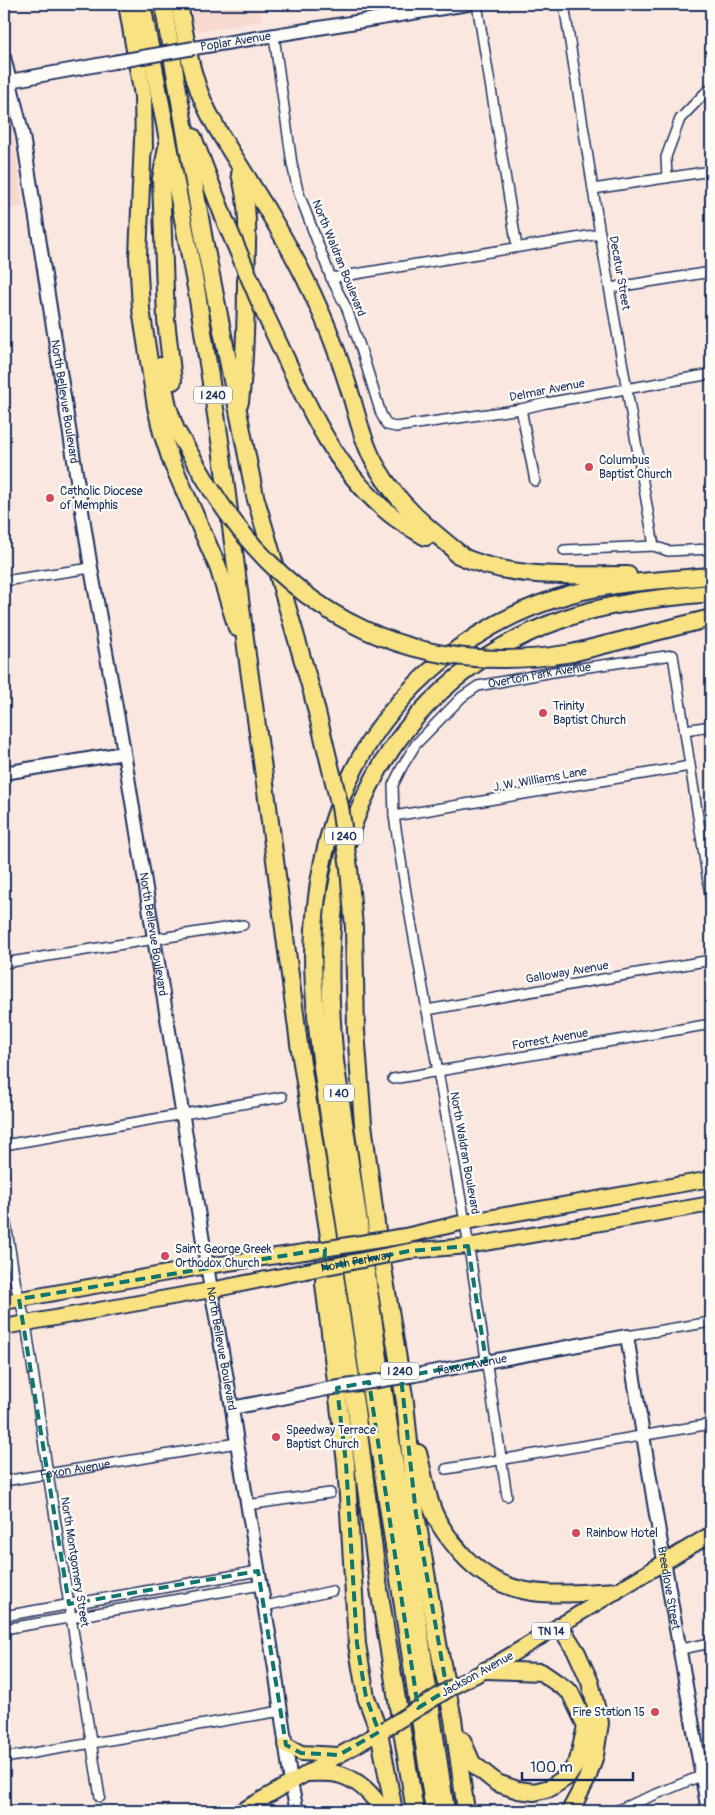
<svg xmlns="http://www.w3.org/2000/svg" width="715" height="1815" viewBox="0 0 715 1815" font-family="Pangolin,sans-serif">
  <rect width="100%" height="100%" fill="#f9e7e0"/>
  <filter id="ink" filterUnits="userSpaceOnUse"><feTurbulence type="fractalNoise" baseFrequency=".02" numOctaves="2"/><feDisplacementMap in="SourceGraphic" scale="10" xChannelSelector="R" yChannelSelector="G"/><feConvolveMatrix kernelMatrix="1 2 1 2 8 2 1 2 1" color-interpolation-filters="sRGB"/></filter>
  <g filter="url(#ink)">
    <g fill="#f7d9d0">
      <polygon points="190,4 260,4 262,21 195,32"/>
      <polygon points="4,103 12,124 23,206 4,210"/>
    </g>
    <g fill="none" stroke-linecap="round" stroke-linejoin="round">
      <polyline stroke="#5b93ac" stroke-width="2.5" points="131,1811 151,1808"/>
      <g stroke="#1b2f5e" stroke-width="12">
        <g id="street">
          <polyline points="477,4 517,247"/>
          <polyline points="564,4 600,234 654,546"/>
          <polyline points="274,36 292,164 298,191 331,278 347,309 361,349 381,414 387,425 396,427 521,409 546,403 711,374"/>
          <polyline points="667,178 666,157 680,119 705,93 711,89"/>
          <polyline points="593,189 711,171"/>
          <polyline points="331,278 600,234"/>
          <polyline points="610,288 711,272"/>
          <polyline points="521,409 535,481"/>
          <polyline points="564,550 654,546 668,551 711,549"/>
          <polyline points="4,581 91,568"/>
          <polyline points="685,730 711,726"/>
          <polyline points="394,816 690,766"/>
          <polyline points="4,963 243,925"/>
          <polyline points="427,1010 711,960"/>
          <polyline points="393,1079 711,1024"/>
          <polyline points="4,1145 282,1097"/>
          <polyline points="4,1212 16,1286 26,1323 48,1474 100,1797"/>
          <polyline points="627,1336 711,1322"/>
          <polyline points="446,1469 711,1424"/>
          <path id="s1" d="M4,1481L237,1443"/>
          <path id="s2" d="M507,1496L465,1222L407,899L394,816L393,785L402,767L416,744L462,697L478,686L553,672L673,655L711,901"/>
          <polyline points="247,1505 330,1493"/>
          <polyline points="265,1606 332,1591"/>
          <polyline points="4,1616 258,1571"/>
          <polyline points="4,1629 261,1585"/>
          <polyline points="681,1649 711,1643"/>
          <polyline points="4,1758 281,1711"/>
          <polyline points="615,1811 703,1775"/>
        </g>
      </g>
      <g stroke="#1b2f5e" stroke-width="16">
        <g id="secondary">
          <path id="s3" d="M194,48L468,4"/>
          <path id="s4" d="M4,57L23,136L91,568L123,746L207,1266L232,1408L237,1443L275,1669L291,1783L297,1811"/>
          <polyline points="4,82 114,62"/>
          <polyline points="4,773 124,753"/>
          <path id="s5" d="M415,1375L627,1336L655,1509L708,1811"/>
          <polyline points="232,1408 327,1389"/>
        </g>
      </g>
      <g stroke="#1b2f5e" stroke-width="18">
        <g id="primary">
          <polyline points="405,1236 465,1222 711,1179"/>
          <polyline points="409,1251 468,1246 711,1204"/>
          <polyline points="4,1302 207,1266 304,1252"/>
          <polyline points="4,1327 211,1290 306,1271"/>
          <polyline points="454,1686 486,1670 711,1534"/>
          <polyline points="286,1745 301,1753 338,1755"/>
          <polyline points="241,1811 385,1729"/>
        </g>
      </g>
      <g stroke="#1b2f5e" stroke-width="20">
        <g id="highway">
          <polyline points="127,4 143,96 144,148"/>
          <polyline points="142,4 197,293 221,447 247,655 264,776 299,1044 356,1410 379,1589 415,1811"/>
          <polyline points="163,4 204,240 255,496 312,692 325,745"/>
          <path d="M179,4C185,34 189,66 201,96C214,128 235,157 253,187C277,225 300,265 318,306C331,334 341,363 350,392C358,418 364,446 378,469C400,507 432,531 465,558"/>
          <polyline points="193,137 226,223"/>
          <polyline points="143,139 138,256 141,309 156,407 162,433 172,463 218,567 237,628"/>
          <polyline points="167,147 161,179 166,320 173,381"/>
          <path d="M265,314C299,384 327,464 390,514C401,523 414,530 426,537"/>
          <polyline points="160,366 168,407 176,430 211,489"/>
          <path d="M240,402C245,360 246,320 246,278C247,243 250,208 240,174"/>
          <path d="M456,554C510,580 570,575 628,575"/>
          <polyline points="572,653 711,618"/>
          <polyline points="354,928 356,1031 363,1124 377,1231 405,1402 416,1514 439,1649 453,1719 466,1811"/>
          <polyline points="325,1261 324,1284 346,1463 357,1644 366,1697 379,1732 394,1811"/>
          <path d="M418,1453C423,1471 427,1499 435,1515C441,1529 451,1541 461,1553C505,1603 556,1594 616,1591"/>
          <polyline points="560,1626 577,1653 590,1682 600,1723 595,1755 587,1779 570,1811"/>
          <polyline points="462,1740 472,1763 497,1783 518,1790 534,1792 550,1788 568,1776 578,1761 586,1726 570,1692 541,1672 486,1670"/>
          <path d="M309,1773C318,1773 328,1772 337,1774C357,1778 373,1795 383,1811"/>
          <path d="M434,1811C408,1639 382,1467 356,1295C346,1231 336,1167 327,1103C320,1054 313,1004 313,954C314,894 324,835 349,780C390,690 475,620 571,594C616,582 664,580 711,576"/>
          <path d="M446,1811L335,1061C330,1010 328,958 334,907C351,771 433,665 563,619C610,602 662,598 711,593"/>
        </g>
      </g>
      <use href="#street" stroke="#fdfcf7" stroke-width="9"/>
      <use href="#secondary" stroke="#fdfcf7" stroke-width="12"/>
      <use href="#primary" stroke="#f8e281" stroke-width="14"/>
      <use href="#highway" stroke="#f8e281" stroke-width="16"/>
      <g stroke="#1b2f5e" stroke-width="16" stroke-linecap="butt">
        <g id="secondary-bridge">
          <polyline points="114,62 194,48"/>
          <polyline points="327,1389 415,1375"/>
        </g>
      </g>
      <g stroke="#1b2f5e" stroke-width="18" stroke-linecap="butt">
        <g id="primary-bridge">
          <polyline points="304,1252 405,1236"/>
          <path id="s6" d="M306,1271L409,1251"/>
          <polyline points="385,1729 454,1686"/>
        </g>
      </g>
      <g stroke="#1b2f5e" stroke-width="20" stroke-linecap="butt">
        <g id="highway-bridge">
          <polyline points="226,223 265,314"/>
          <path d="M211,489C294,620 418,679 572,653"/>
          <polyline points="325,745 340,807 349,868 354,928"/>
        </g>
      </g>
      <use href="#secondary-bridge" stroke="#fdfcf7" stroke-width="12"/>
      <use href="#primary-bridge" stroke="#f8e281" stroke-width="14"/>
      <use href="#highway-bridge" stroke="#f8e281" stroke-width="16"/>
    </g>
  </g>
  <path fill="none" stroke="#0f766e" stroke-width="4" stroke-dasharray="10 6" stroke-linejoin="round" d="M468,1246L486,1361L401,1377L416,1514L447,1690L418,1708L369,1382L337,1388L346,1463L357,1644L366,1697L379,1732L339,1755L301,1753L286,1745L258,1571L69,1604L19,1299L325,1249L324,1268L409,1251Z"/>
  <g fill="#d1495b" stroke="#fdfcf7" stroke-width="2">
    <circle cx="589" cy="467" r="5"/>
    <circle cx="50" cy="498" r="5"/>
    <circle cx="543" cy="713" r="5"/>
    <circle cx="165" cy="1256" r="5"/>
    <circle cx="276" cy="1437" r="5"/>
    <circle cx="576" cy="1533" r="5"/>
    <circle cx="655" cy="1712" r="5"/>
  </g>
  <g text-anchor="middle" stroke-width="4.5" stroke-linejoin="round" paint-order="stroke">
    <g fill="#fdfcf7" stroke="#5f6c8c" stroke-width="1">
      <rect x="194" y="386.5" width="38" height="17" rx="4"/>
      <rect x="325" y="827.5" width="38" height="17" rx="4"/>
      <rect x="324" y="1084.5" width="30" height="17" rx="4"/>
      <rect x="381" y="1362.5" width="38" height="17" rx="4"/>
      <rect x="532" y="1622.5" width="38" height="17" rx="4"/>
    </g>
    <g font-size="11" font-weight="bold" fill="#1b2f5e">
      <text x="213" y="399">I 240</text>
      <text x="344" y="840">I 240</text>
      <text x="339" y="1097">I 40</text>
      <text x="400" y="1375">I 240</text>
      <text x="551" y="1635">TN 14</text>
    </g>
    <g font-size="12" fill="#1b2f5e" stroke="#fdfcf7">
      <text dy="4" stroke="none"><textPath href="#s3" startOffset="42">Poplar Avenue</textPath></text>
      <text transform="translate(339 258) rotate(68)" y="4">North Waldran Boulevard</text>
      <text transform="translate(620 273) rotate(80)" y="4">Decatur Street</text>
      <text transform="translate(547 390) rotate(-11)" y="4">Delmar Avenue</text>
      <text dy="4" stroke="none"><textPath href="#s4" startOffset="350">North Bellevue Boulevard</textPath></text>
      <text dy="4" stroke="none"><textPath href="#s2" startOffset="915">Overton Park Avenue</textPath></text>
      <text transform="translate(540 779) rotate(-10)" y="4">J. W. Williams Lane</text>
      <text dy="4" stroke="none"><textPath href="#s4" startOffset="890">North Bellevue Boulevard</textPath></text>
      <text transform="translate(567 972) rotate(-10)" y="4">Galloway Avenue</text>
      <text transform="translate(550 1039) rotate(-10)" y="4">Forrest Avenue</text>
      <text transform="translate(465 1153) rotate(80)" y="4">North Waldran Boulevard</text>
      <text dy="4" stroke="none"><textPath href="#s6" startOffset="51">North Parkway</textPath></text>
      <text dy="4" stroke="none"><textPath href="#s4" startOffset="1310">North Bellevue Boulevard</textPath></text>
      <text dy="4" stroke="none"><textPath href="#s5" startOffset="58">Faxon Avenue</textPath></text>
      <text dy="4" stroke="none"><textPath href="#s1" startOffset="72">Faxon Avenue</textPath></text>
      <text transform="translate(75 1562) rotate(81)" y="4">North Montgomery Street</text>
      <text dy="4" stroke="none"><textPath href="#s5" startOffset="471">Breedlove Street</textPath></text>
      <text transform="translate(477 1674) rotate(-29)" y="4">Jackson Avenue</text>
    </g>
    <g font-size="12" fill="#1b2f5e" stroke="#fdfcf7" text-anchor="start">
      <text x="599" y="464">Columbus<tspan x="599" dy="14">Baptist Church</tspan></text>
      <text x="60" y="495">Catholic Diocese<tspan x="60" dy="14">of Memphis</tspan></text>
      <text x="553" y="710">Trinity<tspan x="553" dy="14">Baptist Church</tspan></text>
      <text x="175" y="1253">Saint George Greek<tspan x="175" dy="14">Orthodox Church</tspan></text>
      <text x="286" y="1434">Speedway Terrace<tspan x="286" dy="14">Baptist Church</tspan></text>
      <text x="586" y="1537">Rainbow Hotel</text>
      <text x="645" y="1716" text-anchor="end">Fire Station 15</text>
    </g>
  </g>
  <rect width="715" height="1815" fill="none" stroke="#fdfcf7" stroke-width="20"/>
  <rect x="10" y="10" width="695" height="1795" fill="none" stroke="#1b2f5e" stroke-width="2" filter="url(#ink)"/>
  <path d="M522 1772v8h111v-8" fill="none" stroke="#1b2f5e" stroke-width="2.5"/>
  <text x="530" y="1772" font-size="15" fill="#1b2f5e" stroke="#fdfcf7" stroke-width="4" paint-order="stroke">100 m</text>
</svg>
